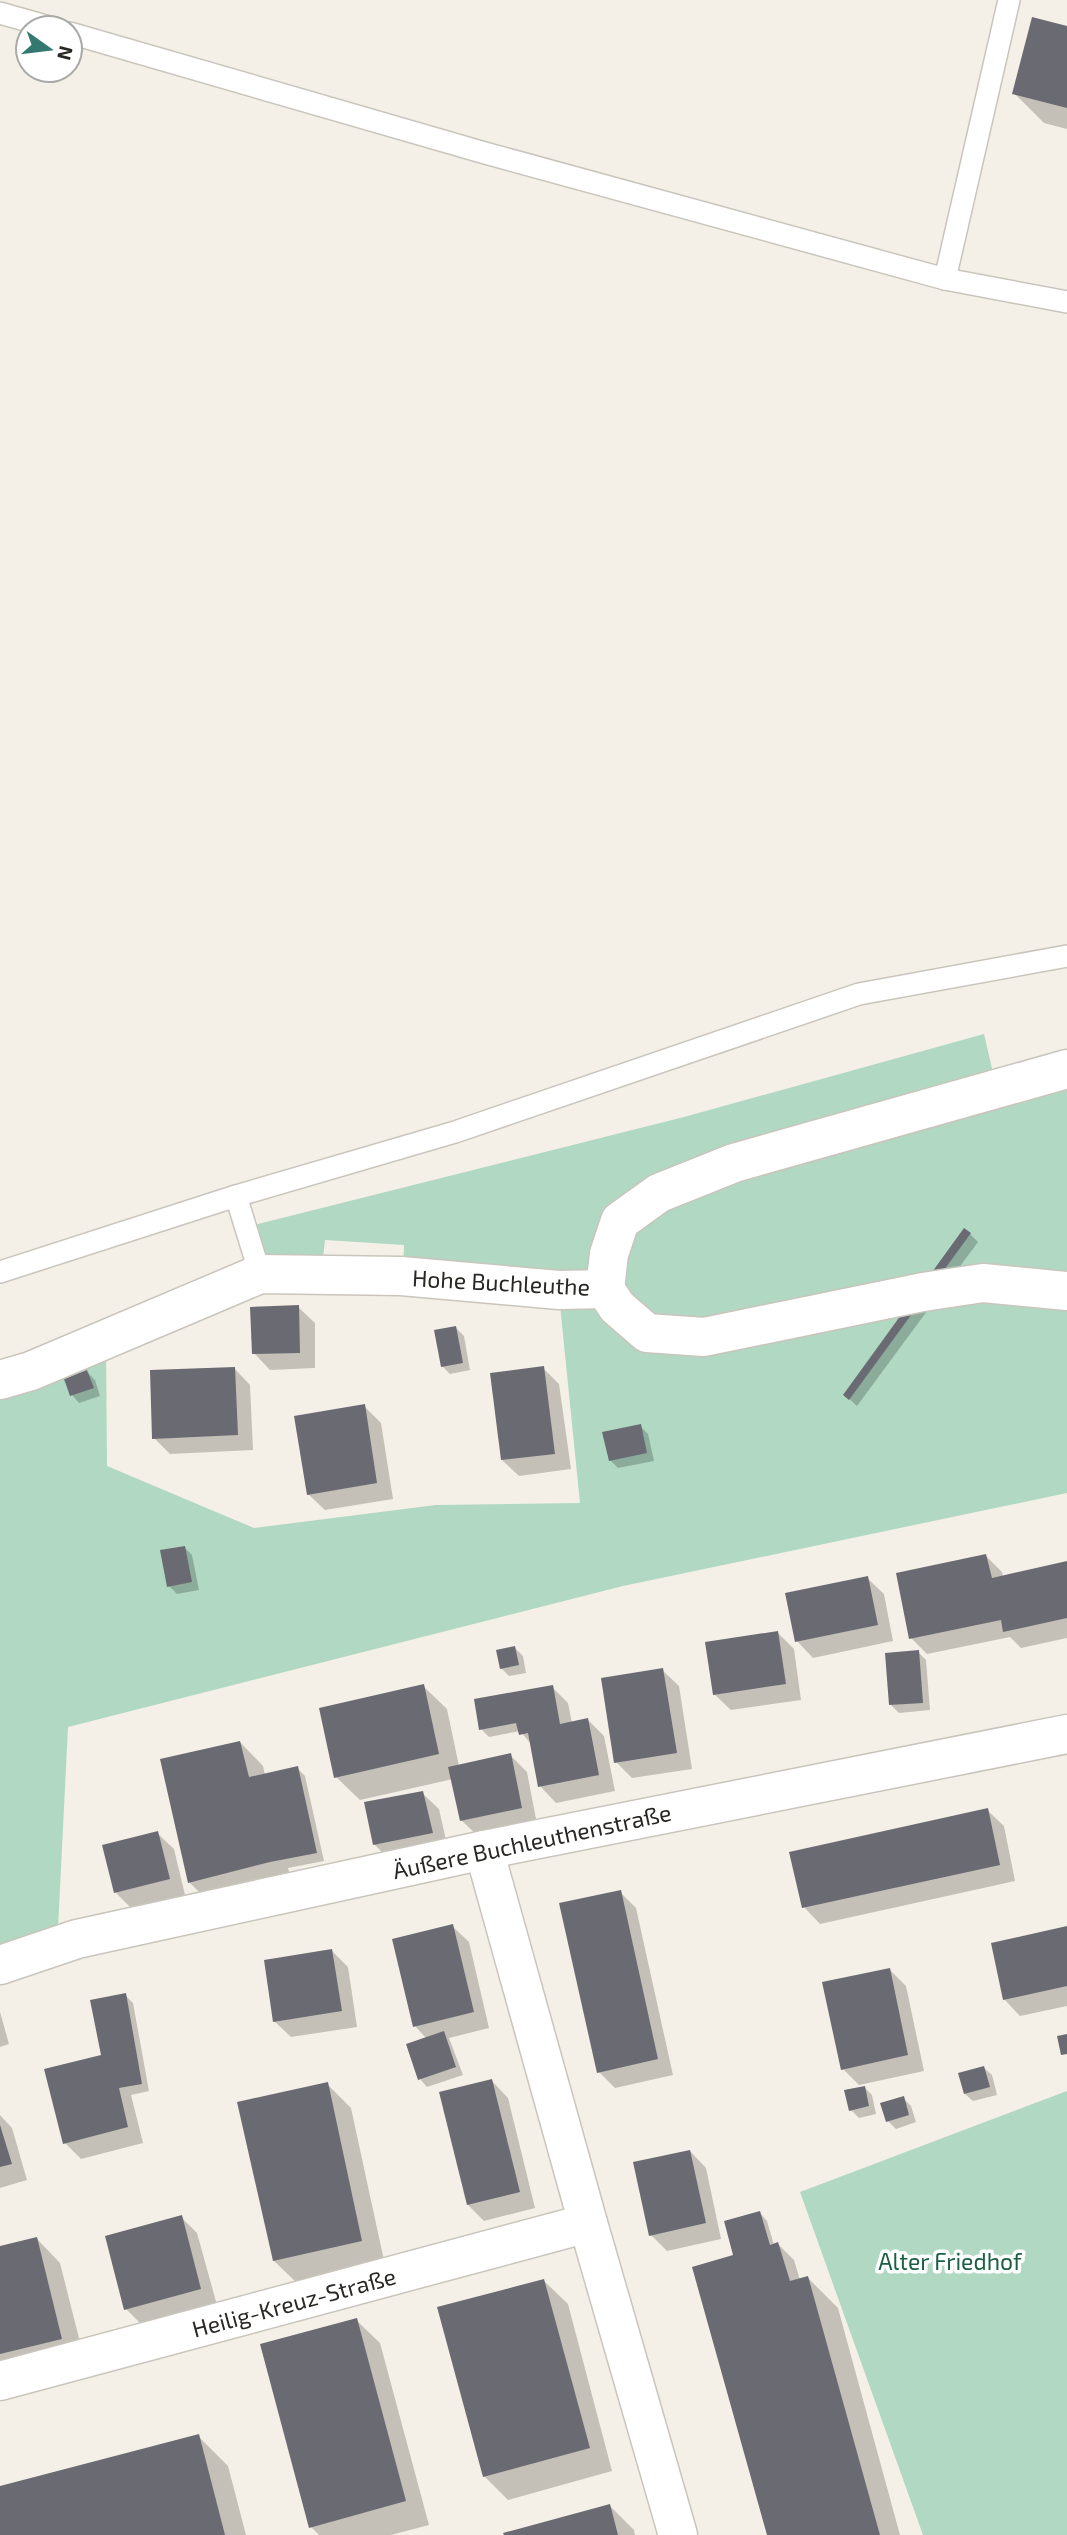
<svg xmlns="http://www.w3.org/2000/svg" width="1067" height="2535" viewBox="0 0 1067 2535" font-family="'Exo 2',sans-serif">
  <rect width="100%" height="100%" fill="#f5f0e7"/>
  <g fill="#b0d8c2">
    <polygon points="984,1034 994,1077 662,1172 591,1277 403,1270 404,1245 325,1240 322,1267 267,1267 254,1225 684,1117"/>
    <polygon points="1067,1087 1067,1282 697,1327 654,1318 622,1286 631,1230 666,1203 741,1177"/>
    <polygon points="984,1296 1067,1300 1067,1493 623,1586 68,1727 58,1929 0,1949 0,1386 106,1347 107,1466 254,1528 436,1505 580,1503 560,1305 597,1303 641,1349"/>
    <polygon points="1067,2091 1067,2535 923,2535 800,2192"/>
  </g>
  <g fill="#0003">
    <polygon points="1067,28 1067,129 1044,123 1014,93"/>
    <polygon points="970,1234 978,1242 857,1406 845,1395"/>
    <polygon points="298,1307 315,1323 315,1368 270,1370 254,1353"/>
    <polygon points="456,1328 464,1336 470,1370 450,1374 442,1366"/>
    <polygon points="234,1368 250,1385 253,1450 170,1454 154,1438"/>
    <polygon points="543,1368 559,1384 571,1469 519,1476 502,1460"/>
    <polygon points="87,1372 95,1380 100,1396 79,1403 72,1395"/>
    <polygon points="364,1406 381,1423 393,1499 325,1510 308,1494"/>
    <polygon points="640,1426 648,1434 654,1461 618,1468 610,1460"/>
    <polygon points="184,1547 192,1555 199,1590 177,1594 169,1586"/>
    <polygon points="986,1556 1002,1572 1003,1577 1067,1563 1067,1638 1021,1648 1010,1637 927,1654 911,1638"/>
    <polygon points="867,1578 884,1594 893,1641 813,1658 797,1641"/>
    <polygon points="778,1633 794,1649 801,1700 731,1710 714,1694"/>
    <polygon points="515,1648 523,1656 526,1673 509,1676 501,1668"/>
    <polygon points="918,1652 926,1660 930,1710 899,1713 891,1705"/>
    <polygon points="662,1670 679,1686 692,1769 632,1778 616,1762"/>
    <polygon points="423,1686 447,1709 459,1766 510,1755 527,1772 537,1824 478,1836 461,1820 453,1779 360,1800 336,1777"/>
    <polygon points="552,1687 568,1703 572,1723 588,1720 604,1736 615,1791 556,1803 540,1786 532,1745 520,1731 489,1737 481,1729"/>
    <polygon points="240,1742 263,1766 265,1775 297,1768 305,1776 324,1861 288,1868 293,1886 213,1906 189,1882"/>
    <polygon points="422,1793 439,1809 448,1849 390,1860 374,1844"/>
    <polygon points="987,1810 1004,1826 1015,1881 820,1924 804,1907"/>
    <polygon points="157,1833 174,1849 185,1895 132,1909 116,1893"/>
    <polygon points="620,1892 636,1908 673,2075 615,2088 599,2072"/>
    <polygon points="452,1926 469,1942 489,2028 449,2038 463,2075 427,2087 420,2079 427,2039 415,2026"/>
    <polygon points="1067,1928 1067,2006 1020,2016 1004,1999"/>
    <polygon points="332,1951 348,1967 357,2027 291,2037 274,2021"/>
    <polygon points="890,1970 906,1986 924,2071 859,2085 843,2069"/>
    <polygon points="125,1995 133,2003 149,2091 131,2095 143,2143 81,2159 65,2143 103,2056"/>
    <polygon points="0,2012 9,2044 0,2047"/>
    <polygon points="984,2068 992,2075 997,2095 973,2101 965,2094"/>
    <polygon points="492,2081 508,2098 535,2208 484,2221 468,2205"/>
    <polygon points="327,2084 351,2108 385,2265 298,2284 274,2261"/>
    <polygon points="864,2087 872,2095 876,2114 859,2118 851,2110"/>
    <polygon points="903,2098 911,2106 916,2122 896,2129 888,2121"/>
    <polygon points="0,2115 12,2128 27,2180 0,2188"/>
    <polygon points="690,2151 706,2168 721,2239 667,2251 651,2235"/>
    <polygon points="760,2213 767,2221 774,2245 778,2244 794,2260 800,2280 808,2278 838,2308 900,2535 768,2535 736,2256"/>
    <polygon points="181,2217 197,2233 217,2305 142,2325 126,2309"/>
    <polygon points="37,2239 60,2263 85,2362 0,2383 0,2248"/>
    <polygon points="544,2281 568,2304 612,2471 508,2500 484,2476"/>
    <polygon points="356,2320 380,2343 429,2525 391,2535 319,2535 311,2527"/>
    <polygon points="198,2436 228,2466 246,2535 0,2535 0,2488"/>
    <polygon points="610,2506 634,2530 635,2535 506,2535"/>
  </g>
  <g fill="#6a6a72">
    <polygon points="1032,17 1067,26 1067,108 1012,94"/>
    <polygon points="964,1228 971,1233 849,1400 843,1395"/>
    <polygon points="299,1305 300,1353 252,1354 250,1307"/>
    <polygon points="456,1326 463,1363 441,1367 434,1330"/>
    <polygon points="544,1366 555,1454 501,1460 490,1373"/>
    <polygon points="235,1367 238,1435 152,1439 150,1370"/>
    <polygon points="87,1370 94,1388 70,1396 64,1379"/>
    <polygon points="365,1404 377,1483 307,1495 294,1416"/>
    <polygon points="641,1424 647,1453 609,1461 602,1432"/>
    <polygon points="185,1546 192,1582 167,1587 160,1550"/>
    <polygon points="986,1554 992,1578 1067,1561 1067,1618 1003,1632 1001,1620 909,1639 896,1573"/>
    <polygon points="868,1576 878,1625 795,1642 785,1593"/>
    <polygon points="778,1631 786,1684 713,1695 705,1642"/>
    <polygon points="515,1646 519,1665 500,1669 496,1650"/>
    <polygon points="919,1650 923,1703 889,1705 885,1653"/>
    <polygon points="663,1668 677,1753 614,1763 601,1678"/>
    <polygon points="424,1684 439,1754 334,1778 319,1708"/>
    <polygon points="553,1685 560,1724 588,1718 599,1775 538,1787 528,1733 519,1735 516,1723 479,1730 474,1699"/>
    <polygon points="240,1741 249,1777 298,1766 317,1853 270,1862 188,1883 160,1759"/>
    <polygon points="511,1753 522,1808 460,1821 448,1767"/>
    <polygon points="423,1791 433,1833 373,1845 364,1802"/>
    <polygon points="988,1808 1000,1865 802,1908 789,1852"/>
    <polygon points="158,1831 170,1879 114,1893 102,1845"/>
    <polygon points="621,1890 658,2059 597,2073 559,1903"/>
    <polygon points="453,1924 474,2012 413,2027 392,1939"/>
    <polygon points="1067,1926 1067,1986 1003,2000 991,1943"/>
    <polygon points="332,1949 342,2011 273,2022 264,1960"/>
    <polygon points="890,1968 908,2055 841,2070 822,1982"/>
    <polygon points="126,1993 142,2084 119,2088 128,2127 63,2144 44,2069 101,2055 90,2000"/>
    <polygon points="444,2031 456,2067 418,2080 406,2044"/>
    <polygon points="1067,2034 1067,2054 1061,2055 1057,2036"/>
    <polygon points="984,2066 990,2087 964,2094 958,2073"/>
    <polygon points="492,2079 520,2192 467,2205 439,2092"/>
    <polygon points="328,2082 362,2241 273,2261 237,2102"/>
    <polygon points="865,2086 869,2106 849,2111 844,2090"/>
    <polygon points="904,2096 909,2115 886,2122 880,2103"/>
    <polygon points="0,2125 12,2164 0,2167"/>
    <polygon points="690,2150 706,2223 649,2236 633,2162"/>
    <polygon points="760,2211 770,2245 778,2242 790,2281 808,2276 880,2535 767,2535 692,2267 733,2255 724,2221"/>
    <polygon points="182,2215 201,2289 124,2310 105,2236"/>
    <polygon points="37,2237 62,2339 0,2354 0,2246"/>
    <polygon points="544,2279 590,2448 483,2477 437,2307"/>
    <polygon points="357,2318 406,2501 309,2528 260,2344"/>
    <polygon points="199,2434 225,2535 0,2535 0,2486"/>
    <polygon points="610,2504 618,2535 504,2535 503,2533"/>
  </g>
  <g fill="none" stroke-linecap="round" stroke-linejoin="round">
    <g stroke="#cac5bc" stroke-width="24">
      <g id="service">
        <polyline points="0,13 53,28"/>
        <polyline points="70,33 485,153 945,279 1067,302"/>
        <polyline points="945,279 1009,0"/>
        <polyline points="236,1196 260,1274"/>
        <polyline points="0,1272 236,1196 455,1132 859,994 1067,956"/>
      </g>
    </g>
    <g stroke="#cac5bc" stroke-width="41">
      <g id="minor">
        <polyline points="605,1289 609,1254 620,1221 659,1193 734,1163 1067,1069"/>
        <polyline points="605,1289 617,1307 647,1333 704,1337 923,1292 983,1283 1067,1291"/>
        <polyline points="0,1380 31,1371 260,1274 401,1276 559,1290 605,1289"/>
        <polyline points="484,1850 588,2223 678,2535"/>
        <polyline points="0,1965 77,1939 484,1850 1067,1734"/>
        <polyline points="0,2381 588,2223"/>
      </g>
    </g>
    <use href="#service" stroke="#fff" stroke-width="21"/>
    <use href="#minor" stroke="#fff" stroke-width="38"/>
  </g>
  <g text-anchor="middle" stroke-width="7" stroke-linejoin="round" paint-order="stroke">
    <g font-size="23" fill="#292724" stroke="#fff">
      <text transform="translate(501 1283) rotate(3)" y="8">Hohe Buchleuthe</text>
      <text transform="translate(532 1842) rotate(-12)" y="8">Äußere Buchleuthenstraße</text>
      <text transform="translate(294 2303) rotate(-15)" y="8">Heilig-Kreuz-Straße</text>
    </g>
    <g font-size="23" fill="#1b6042" stroke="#fff">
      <text x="950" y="2270">Alter Friedhof</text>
    </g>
  </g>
  <g transform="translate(49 49) rotate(104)"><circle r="33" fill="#ffffff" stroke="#a9a9a7" stroke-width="2"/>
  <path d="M0-5L12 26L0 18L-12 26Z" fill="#33796f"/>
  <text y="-10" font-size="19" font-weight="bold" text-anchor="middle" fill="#292724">N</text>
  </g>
</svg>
